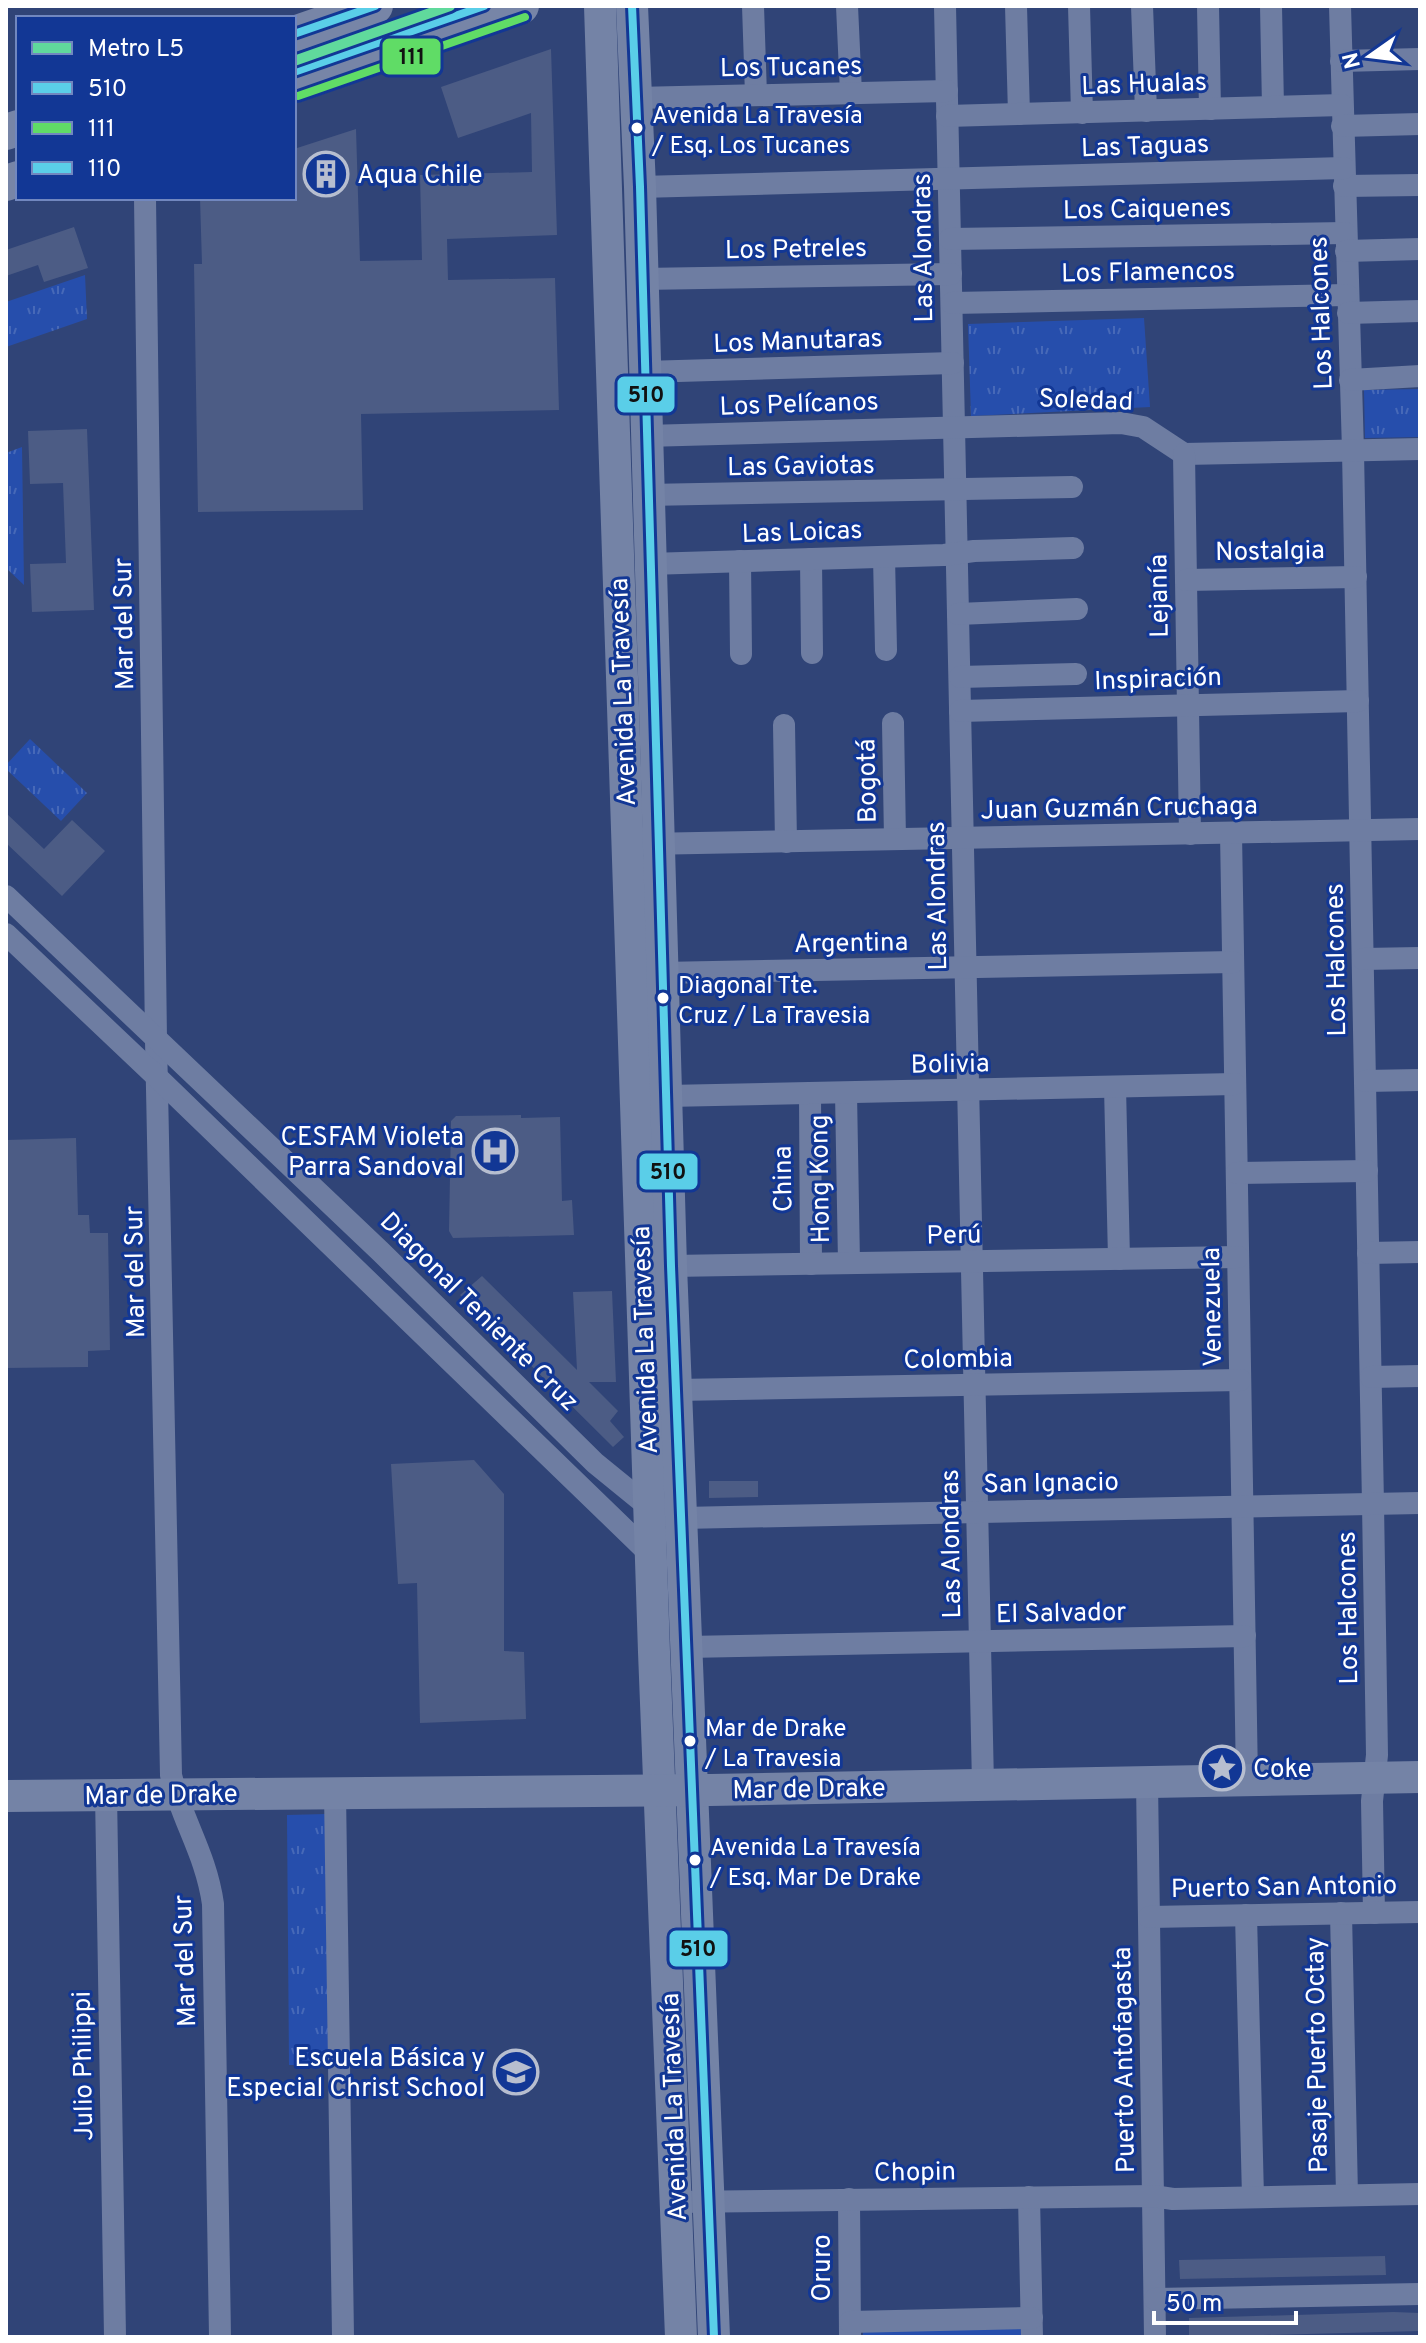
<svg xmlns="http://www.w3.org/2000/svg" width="1426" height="2343" viewBox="0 0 1426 2343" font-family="Overpass,sans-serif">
  <defs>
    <pattern id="grass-tufts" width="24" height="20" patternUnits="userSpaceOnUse" patternTransform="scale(2)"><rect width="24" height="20" fill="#264eac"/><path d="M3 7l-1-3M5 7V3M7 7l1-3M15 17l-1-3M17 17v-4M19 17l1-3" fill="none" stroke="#4769b8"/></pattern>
  </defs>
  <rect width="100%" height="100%" fill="#304477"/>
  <g fill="url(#grass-tufts)">
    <polygon points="85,275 87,319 6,347 6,302"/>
    <polygon points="1144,318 1150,407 971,416 968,324"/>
    <polygon points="1420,389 1420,437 1365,438 1364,390"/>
    <polygon points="22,447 24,585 6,568 6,453"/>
    <polygon points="30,739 87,793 61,821 6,769 6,765"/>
    <polygon points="327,1814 329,2065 289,2065 287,1815"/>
  </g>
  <polygon fill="#264eac" points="1023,2323 1024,2337 863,2337 863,2327"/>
  <g fill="#4c5c85">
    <polygon points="551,49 557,235 447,239 448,280 555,278 559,410 361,414 363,510 198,512 194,264 202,264 200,198 294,198 294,149 356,129 360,261 422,260 420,175 532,172 531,113 458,138 441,87"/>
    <polygon points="74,227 88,268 44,282 38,265 6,276 6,250"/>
    <polygon points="87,429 94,610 32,612 30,564 66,563 63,483 30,484 28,431"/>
    <polygon points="6,813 44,849 72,820 105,851 62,896 6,843"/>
    <polygon points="521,1115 521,1118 560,1117 562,1201 572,1200 574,1235 453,1238 449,1231 451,1121 456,1116"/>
    <polygon points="76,1138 78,1215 89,1215 90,1233 108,1233 110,1350 88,1351 88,1367 6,1368 6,1140"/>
    <polygon points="482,1276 577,1370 573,1292 612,1291 616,1382 589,1382 618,1411 610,1421 624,1437 613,1447 460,1295"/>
    <polygon points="474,1460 504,1494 504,1651 524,1652 526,1719 420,1723 417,1583 398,1584 391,1464"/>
    <polygon points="709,1481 758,1481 758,1497 709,1498"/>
    <polygon points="1385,2256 1386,2275 1180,2279 1179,2260"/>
    <polygon points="1394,2312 1420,2313 1420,2331 1189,2337 1189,2318"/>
  </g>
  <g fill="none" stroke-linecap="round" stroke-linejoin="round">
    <g stroke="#6e7da2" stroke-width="22">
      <polyline points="753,6 756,95"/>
      <polyline points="847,6 851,93"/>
      <polyline points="945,6 983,1785"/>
      <polyline points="1016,6 1019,114"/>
      <polyline points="1079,6 1082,113"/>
      <polyline points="1142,6 1146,111"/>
      <polyline points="1208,6 1210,109"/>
      <polyline points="1271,6 1273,107"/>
      <polyline points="1340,6 1353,451 1373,1504 1377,1755 1372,1801 1374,1913"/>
      <polyline points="1341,61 1420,59"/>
      <polyline points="636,98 947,91"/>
      <polyline points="947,116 1342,105"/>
      <polyline points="1342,126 1420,124"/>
      <polyline points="1344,186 1420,185"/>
      <polyline points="640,187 1344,168"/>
      <path d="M145,198L156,1040L171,1775C182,1821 206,1854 213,1904L220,2337"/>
      <polyline points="950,239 1345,233"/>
      <polyline points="1346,251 1420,249"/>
      <polyline points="642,279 951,274"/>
      <polyline points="952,303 1347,295"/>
      <polyline points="1348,313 1420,311"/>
      <polyline points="644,372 953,363"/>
      <polyline points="1350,380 1420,376"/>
      <polyline points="646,436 1121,423 1143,427 1184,454 1420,449"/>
      <polyline points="1184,454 1190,834"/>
      <polyline points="647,495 1072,487"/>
      <polyline points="884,557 886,650"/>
      <polyline points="811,559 812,653"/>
      <polyline points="740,561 741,654"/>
      <polyline points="649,564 944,555 974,551 1073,548"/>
      <polyline points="1186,580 1356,577"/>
      <polyline points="958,614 1077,609"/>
      <polyline points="960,677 1076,674"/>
      <polyline points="960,711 1358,701"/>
      <polyline points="893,723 895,839"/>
      <polyline points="784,725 786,842"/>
      <polyline points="1231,833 1247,1780"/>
      <polyline points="645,844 1420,829"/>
      <polyline points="6,896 381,1252 595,1463 649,1507 664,1515 682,1518 1420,1503"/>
      <polyline points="6,934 158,1078 651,1555"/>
      <polyline points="1363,959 1420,958"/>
      <polyline points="661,973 1233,962"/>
      <polyline points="1365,1081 1420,1080"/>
      <polyline points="1115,1087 1119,1259"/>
      <polyline points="846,1093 849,1263"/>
      <polyline points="810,1094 811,1264"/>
      <polyline points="667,1096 1235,1084"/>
      <polyline points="1237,1173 1367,1171"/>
      <polyline points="1368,1253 1420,1252"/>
      <polyline points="671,1266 1238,1257"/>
      <polyline points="1371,1377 1420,1376"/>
      <polyline points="676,1390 1240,1380"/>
      <polyline points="687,1647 1245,1636"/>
      <polyline points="1147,1782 1155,2337"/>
      <polyline points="335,1793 343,2337"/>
      <polyline points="106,1794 115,2337"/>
      <polyline points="1341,1913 1347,2195"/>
      <polyline points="1246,1915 1253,2197"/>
      <polyline points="1149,1917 1420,1912"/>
      <polyline points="1029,2197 1032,2337"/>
      <polyline points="849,2199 850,2337"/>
      <polyline points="677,2202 1153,2196 1173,2199 1420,2194"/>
      <polyline points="1155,2299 1420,2294"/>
      <polyline points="850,2322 1032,2318"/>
    </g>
    <g stroke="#7483a6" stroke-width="32">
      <polyline points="600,6 654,1652 681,2337"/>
      <polyline points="632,6 640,187 671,1266 714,2337"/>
      <polyline points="6,1796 710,1790 1420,1777"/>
    </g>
    <g stroke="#7785a7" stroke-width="36">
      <polyline points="294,34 375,6"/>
      <polyline points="294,85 521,6"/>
      <polyline points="6,132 18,128"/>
      <polyline points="6,183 18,179"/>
    </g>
    <g stroke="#123795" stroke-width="14">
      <g id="bus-1">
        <polyline points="632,6 640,187 671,1266 714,2337"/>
        <polyline points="294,34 375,6"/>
      </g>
    </g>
    <g stroke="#123795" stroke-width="14">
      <polyline id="bus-2" points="298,96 525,17"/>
    </g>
    <g stroke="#123795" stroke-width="14">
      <polyline id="bus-3" points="294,72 484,6"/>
    </g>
    <use href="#bus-1" stroke="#5acee8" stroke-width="8"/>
    <use href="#bus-2" stroke="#60dc66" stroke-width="8"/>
    <use href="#bus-3" stroke="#5acee8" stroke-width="8"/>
    <g stroke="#123795" stroke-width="16">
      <polyline id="metro-1" points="294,61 450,6"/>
    </g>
    <use href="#metro-1" stroke="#60d99c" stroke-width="10"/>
  </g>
  <defs>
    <g id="building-ring" transform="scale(2.3)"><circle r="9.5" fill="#123795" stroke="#b7becf" stroke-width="1.5"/><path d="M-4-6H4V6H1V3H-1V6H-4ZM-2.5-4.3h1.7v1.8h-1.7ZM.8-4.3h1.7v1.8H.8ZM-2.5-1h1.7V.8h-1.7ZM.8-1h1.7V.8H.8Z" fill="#b7becf"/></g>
    <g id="hospital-ring" transform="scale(2.3)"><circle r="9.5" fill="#123795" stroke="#b7becf" stroke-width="1.5"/><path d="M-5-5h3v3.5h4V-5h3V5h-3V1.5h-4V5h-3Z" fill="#b7becf"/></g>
    <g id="sight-ring" transform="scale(2.3)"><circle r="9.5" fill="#123795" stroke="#b7becf" stroke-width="1.5"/><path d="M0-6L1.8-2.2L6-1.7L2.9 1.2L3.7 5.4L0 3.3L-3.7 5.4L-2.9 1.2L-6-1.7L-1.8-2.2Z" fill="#b7becf"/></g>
    <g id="school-ring" transform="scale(2.3)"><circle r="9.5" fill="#123795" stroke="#b7becf" stroke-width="1.5"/><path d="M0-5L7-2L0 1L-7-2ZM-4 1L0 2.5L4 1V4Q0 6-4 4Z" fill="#b7becf"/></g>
  </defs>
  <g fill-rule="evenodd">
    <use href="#building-ring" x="326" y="174"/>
    <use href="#hospital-ring" x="495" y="1151"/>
    <use href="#sight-ring" x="1222" y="1768"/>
    <use href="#school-ring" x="516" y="2072"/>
  </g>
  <g fill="#fff" stroke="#123795" stroke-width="3">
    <circle cx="637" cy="128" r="7"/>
    <circle cx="663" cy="998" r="7"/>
    <circle cx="690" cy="1741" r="7"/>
    <circle cx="695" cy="1860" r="7"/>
  </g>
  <g text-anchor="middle" stroke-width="6" stroke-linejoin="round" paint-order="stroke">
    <g font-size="24" fill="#fff" stroke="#123795" text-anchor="start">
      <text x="652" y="123">Avenida La Travesía<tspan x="652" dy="30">/ Esq. Los Tucanes</tspan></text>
      <text x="678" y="993">Diagonal Tte.<tspan x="678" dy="30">Cruz / La Travesia</tspan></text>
      <text x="705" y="1736">Mar de Drake<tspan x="705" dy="30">/ La Travesia</tspan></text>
      <text x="710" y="1855">Avenida La Travesía<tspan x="710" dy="30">/ Esq. Mar De Drake</tspan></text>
    </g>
    <g font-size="26" fill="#fff" stroke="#123795">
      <text transform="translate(791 66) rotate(-1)" y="9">Los Tucanes</text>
      <text transform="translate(1144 83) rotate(-2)" y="9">Las Hualas</text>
      <text transform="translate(1145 145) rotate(-2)" y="9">Las Taguas</text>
      <text transform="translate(1147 208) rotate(-1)" y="9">Los Caiquenes</text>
      <text transform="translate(796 248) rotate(-1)" y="9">Los Petreles</text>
      <text transform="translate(922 248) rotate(-91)" y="9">Las Alondras</text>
      <text transform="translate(1148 271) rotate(-1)" y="9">Los Flamencos</text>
      <text transform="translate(1320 313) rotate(-92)" y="9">Los Halcones</text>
      <text transform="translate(798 340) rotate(-2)" y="9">Los Manutaras</text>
      <text transform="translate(1086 399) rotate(2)" y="9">Soledad</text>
      <text transform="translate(799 403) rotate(-2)" y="9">Los Pelícanos</text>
      <text transform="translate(801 465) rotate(-1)" y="9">Las Gaviotas</text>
      <text transform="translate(802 531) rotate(-2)" y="9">Las Loicas</text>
      <text transform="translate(1270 550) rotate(-1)" y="9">Nostalgia</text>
      <text transform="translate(1158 596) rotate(-91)" y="9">Lejanía</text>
      <text transform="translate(123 624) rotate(-91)" y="9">Mar del Sur</text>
      <text transform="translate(1158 678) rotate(-2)" y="9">Inspiración</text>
      <text transform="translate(622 692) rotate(-92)" y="9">Avenida La Travesía</text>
      <text transform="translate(866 781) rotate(-91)" y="9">Bogotá</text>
      <text transform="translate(1119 807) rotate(-1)" y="9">Juan Guzmán Cruchaga</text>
      <text transform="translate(936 896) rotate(-91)" y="9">Las Alondras</text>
      <text transform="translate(851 942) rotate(-1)" y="9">Argentina</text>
      <text transform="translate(1335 960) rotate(-91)" y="9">Los Halcones</text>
      <text transform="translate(950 1063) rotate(-1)" y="9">Bolivia</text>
      <text transform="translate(782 1179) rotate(-91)" y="9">China</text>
      <text transform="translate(819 1179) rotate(-91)" y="9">Hong Kong</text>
      <text transform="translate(954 1234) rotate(-1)" y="9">Perú</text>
      <text transform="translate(134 1272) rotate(-91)" y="9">Mar del Sur</text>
      <text transform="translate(1211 1307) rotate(-91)" y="9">Venezuela</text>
      <text transform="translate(480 1311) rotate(45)" y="9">Diagonal Teniente Cruz</text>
      <text transform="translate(644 1340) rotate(-92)" y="9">Avenida La Travesía</text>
      <text transform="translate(958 1358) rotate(-1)" y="9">Colombia</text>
      <text transform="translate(1051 1482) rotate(-1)" y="9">San Ignacio</text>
      <text transform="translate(950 1544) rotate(-91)" y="9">Las Alondras</text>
      <text transform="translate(1347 1608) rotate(-91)" y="9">Los Halcones</text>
      <text transform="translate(1061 1612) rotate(-1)" y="9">El Salvador</text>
      <text transform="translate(809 1788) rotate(-1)" y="9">Mar de Drake</text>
      <text transform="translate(161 1794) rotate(-1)" y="9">Mar de Drake</text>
      <text transform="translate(1284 1886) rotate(-1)" y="9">Puerto San Antonio</text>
      <text transform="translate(184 1961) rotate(-92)" y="9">Mar del Sur</text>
      <text transform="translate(1316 2055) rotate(-91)" y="9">Pasaje Puerto Octay</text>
      <text transform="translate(1123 2060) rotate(-91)" y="9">Puerto Antofagasta</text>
      <text transform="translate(82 2066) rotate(-91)" y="9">Julio Philippi</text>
      <text transform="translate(673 2107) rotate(-92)" y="9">Avenida La Travesía</text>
      <text transform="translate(915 2171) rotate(-1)" y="9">Chopin</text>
      <text transform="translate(821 2268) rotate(-90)" y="9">Oruro</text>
    </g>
    <g font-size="26" fill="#fff" stroke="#123795" text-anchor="start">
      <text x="357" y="183">Aqua Chile</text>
      <text x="464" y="1145" text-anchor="end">CESFAM Violeta<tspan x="464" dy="30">Parra Sandoval</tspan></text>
      <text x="1253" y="1777">Coke</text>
      <text x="485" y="2066" text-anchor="end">Escuela Básica y<tspan x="485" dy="30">Especial Christ School</tspan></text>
    </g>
  </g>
  <g stroke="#123795" stroke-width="3">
    <rect x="381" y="37" width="61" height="39" rx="8" fill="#60dc66"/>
    <rect x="616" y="375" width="60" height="39" rx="8" fill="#5acee8"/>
    <rect x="638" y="1152" width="61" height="39" rx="8" fill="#5acee8"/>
    <rect x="668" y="1929" width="61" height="39" rx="8" fill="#5acee8"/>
  </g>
  <g font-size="22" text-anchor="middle" font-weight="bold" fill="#111">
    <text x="412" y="64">111</text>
    <text x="646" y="402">510</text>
    <text x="668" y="1179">510</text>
    <text x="698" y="1956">510</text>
  </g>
  <rect width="1426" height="2343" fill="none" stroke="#ffffff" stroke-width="16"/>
  <rect x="16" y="16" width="280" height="184" fill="#123795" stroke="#7187bf" stroke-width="2"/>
  <rect x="32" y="42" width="40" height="12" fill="#60d99c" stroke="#7187bf" stroke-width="2"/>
  <text x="88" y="56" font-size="24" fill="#ffffff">Metro L5</text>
  <rect x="32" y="82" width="40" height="12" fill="#5acee8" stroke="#7187bf" stroke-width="2"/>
  <text x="88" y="96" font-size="24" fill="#ffffff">510</text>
  <rect x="32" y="122" width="40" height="12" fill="#60dc66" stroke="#7187bf" stroke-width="2"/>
  <text x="88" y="136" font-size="24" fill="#ffffff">111</text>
  <rect x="32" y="162" width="40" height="12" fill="#5acee8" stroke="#7187bf" stroke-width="2"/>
  <text x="88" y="176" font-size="24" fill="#ffffff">110</text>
  <g transform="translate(1370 56) rotate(256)" stroke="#123795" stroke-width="6" paint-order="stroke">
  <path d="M0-6L14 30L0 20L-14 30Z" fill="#ffffff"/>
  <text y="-12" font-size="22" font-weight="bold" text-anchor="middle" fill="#ffffff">N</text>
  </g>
  <path d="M1154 2311v12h142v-12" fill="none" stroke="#ffffff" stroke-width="4"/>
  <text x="1166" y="2311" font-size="24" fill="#ffffff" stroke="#123795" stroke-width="6" paint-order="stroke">50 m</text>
</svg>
